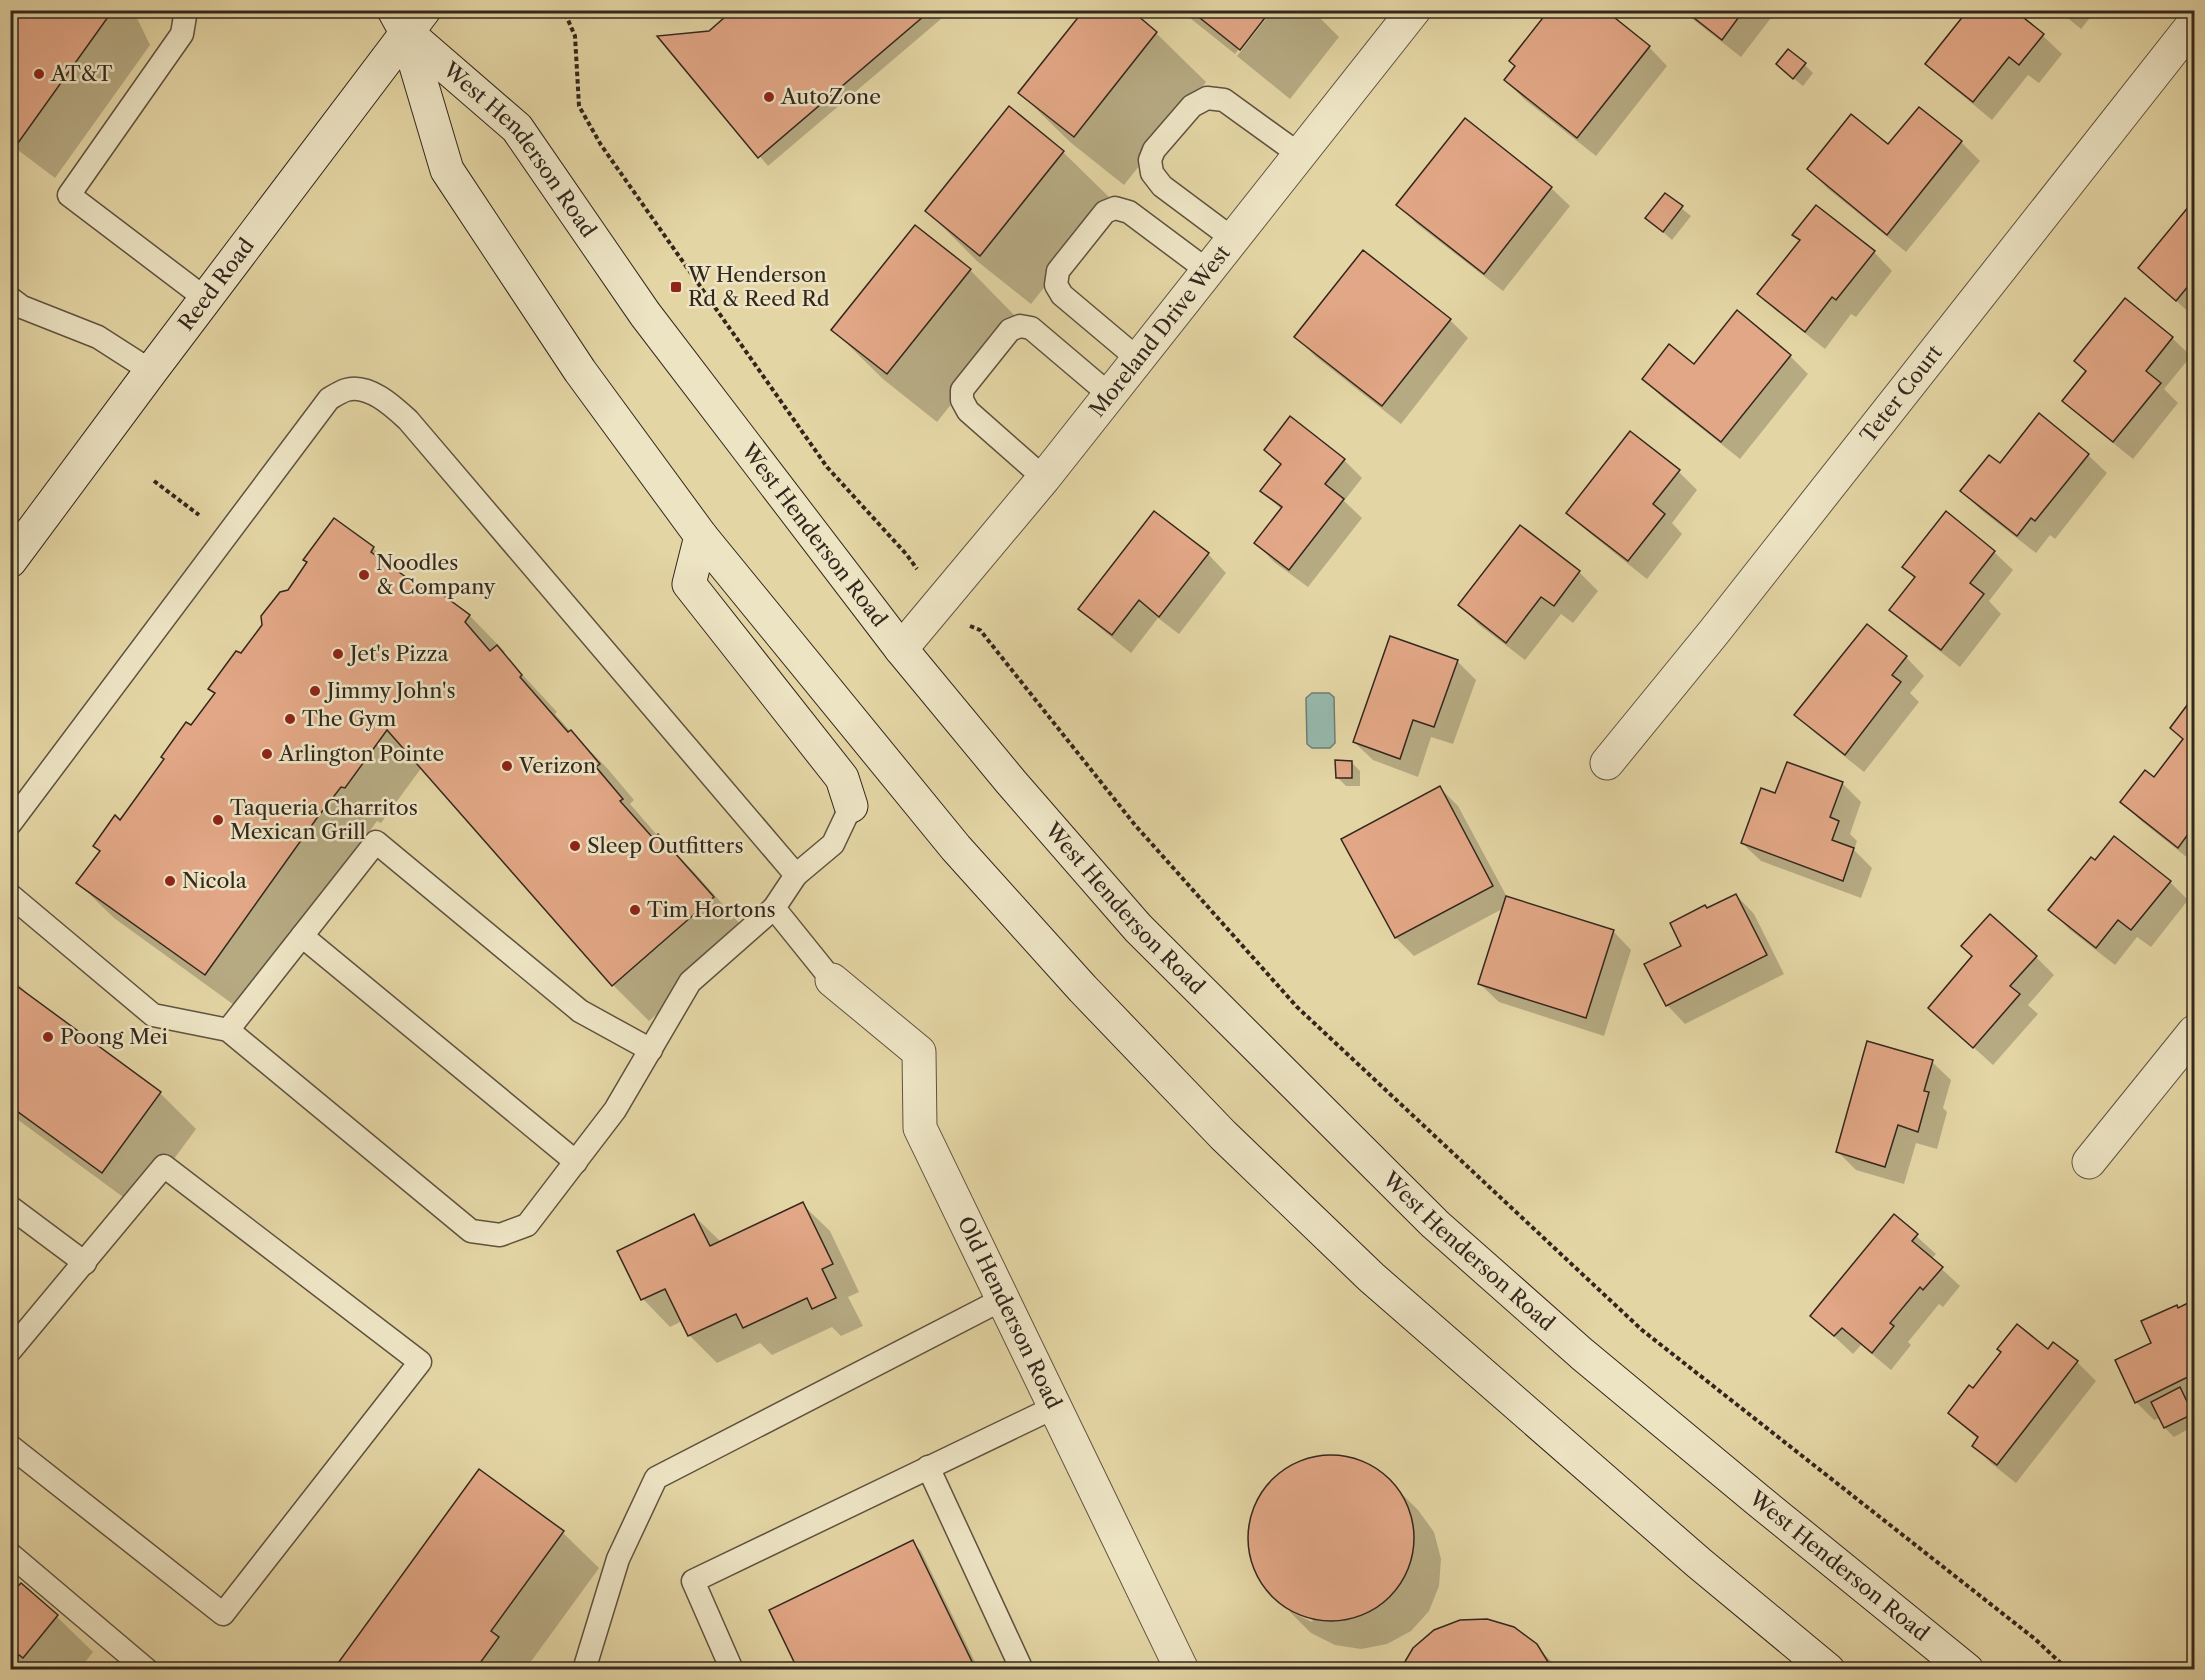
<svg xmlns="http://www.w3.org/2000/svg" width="2205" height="1680" viewBox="0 0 2205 1680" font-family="'Libre Caslon Text',serif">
  <rect width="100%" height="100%" fill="#e4d5a4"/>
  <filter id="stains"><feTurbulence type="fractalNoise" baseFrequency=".00333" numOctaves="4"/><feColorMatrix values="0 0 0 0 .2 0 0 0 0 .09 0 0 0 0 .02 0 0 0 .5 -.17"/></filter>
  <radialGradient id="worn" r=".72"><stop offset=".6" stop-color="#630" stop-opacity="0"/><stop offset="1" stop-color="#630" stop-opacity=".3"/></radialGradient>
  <polygon fill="#96b8ac" stroke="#6e7e73" stroke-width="1.5" points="1312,693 1329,693 1334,697 1335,743 1330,748 1312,748 1307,744 1306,698"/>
  <g fill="#0003">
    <polygon points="10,10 133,10 150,45 55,178 10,144"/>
    <polygon points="736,10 934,10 941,19 768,166 660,38 710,33"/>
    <polygon points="1128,10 1156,33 1206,82 1124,185 1070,142 1020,93"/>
    <polygon points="1180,10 1269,10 1235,54"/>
    <polygon points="1273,10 1312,10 1339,37 1290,99 1237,56"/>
    <polygon points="1681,10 1777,10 1741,57"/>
    <polygon points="2011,10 2043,36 2062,54 2039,83 2028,75 1992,120 1946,82 1927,64"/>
    <polygon points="2058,10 2096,10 2081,29"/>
    <polygon points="1649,47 1667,66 1596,156 1524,99 1506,80"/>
    <polygon points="1805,65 1813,73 1803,86 1787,73"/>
    <polygon points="1919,109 1961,142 1980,161 1906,252 1827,188 1809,169 1889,146"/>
    <polygon points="1063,152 1113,201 1031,304 977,261 927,211"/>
    <polygon points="1551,188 1570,206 1503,291 1417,224 1398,205"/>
    <polygon points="1665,195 1691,216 1672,240 1647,218"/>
    <polygon points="2194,202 2194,317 2140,268"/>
    <polygon points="1794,235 1874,252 1892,271 1856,317 1851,314 1825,349 1778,312 1759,293 1801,241"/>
    <polygon points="970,270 1019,320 937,422 883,379 833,330"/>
    <polygon points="1450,320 1468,338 1401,424 1315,356 1296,337"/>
    <polygon points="2172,338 2191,356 2164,389 2178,403 2133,459 2083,419 2064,401"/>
    <polygon points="1790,356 1808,374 1740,459 1662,397 1644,379 1694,366"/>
    <polygon points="1266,450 1344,460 1362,478 1344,501 1362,518 1308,587 1274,562 1256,543 1282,510 1262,491 1281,465"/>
    <polygon points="2088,455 2107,473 2055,539 2050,535 2036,553 1981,510 1962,491 2000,465"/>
    <polygon points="1679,472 1697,490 1672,523 1682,534 1647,579 1587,531 1568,513"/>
    <polygon points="334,520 373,548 399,574 425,592 429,586 470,616 505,652 503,654 557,712 555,714 571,732 607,768 634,800 630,804 657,835 694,872 749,934 649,1021 613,985 422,767 381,823 377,821 353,854 241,1010 114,918 78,883 121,822 216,695 210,689 241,655 288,591"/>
    <polygon points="1520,527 1579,572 1598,591 1573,623 1561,614 1525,660 1478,624 1460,605"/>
    <polygon points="1994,552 2013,570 1989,601 2001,614 1960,667 1910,628 1891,610 1915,579 1904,567"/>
    <polygon points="1208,554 1226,573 1179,634 1158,618 1131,653 1099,627 1080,608"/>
    <polygon points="1867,626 1906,657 1924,676 1910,693 1919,702 1864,772 1815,733 1796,715"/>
    <polygon points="1457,661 1476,680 1453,744 1431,737 1418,777 1373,760 1354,742"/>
    <polygon points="2191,702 2194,705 2194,863 2140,820 2122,802 2154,779 2184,740 2172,728"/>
    <polygon points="1351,762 1360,771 1360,786 1346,786 1337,777"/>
    <polygon points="1842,783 1861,802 1850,834 1857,841 1854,850 1872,868 1861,898 1761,861 1742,843 1776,795"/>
    <polygon points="1440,788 1458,806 1507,897 1613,931 1631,950 1604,1036 1499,1002 1480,984 1504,908 1414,956 1396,938"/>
    <polygon points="2095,862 2170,882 2188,900 2151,947 2137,937 2115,965 2069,929 2050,910"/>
    <polygon points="1736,895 1754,914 1784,974 1685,1024 1667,1005 1683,946 1707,910"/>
    <polygon points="2036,957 2054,975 2028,1005 2038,1014 1993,1065 1930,1008"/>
    <polygon points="10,976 37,1003 160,1093 196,1129 138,1208 10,1114"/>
    <polygon points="1932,1062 1951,1080 1943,1108 1947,1112 1937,1149 1916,1143 1904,1184 1856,1170 1838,1152"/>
    <polygon points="802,1204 830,1231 859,1292 848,1297 863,1326 841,1336 832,1327 772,1355 760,1343 717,1363 689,1335 682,1321 670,1327 643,1299 619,1252 694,1216 721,1242"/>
    <polygon points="1895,1217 1936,1254 1931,1259 1960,1286 1943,1307 1939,1304 1908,1342 1911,1345 1891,1370 1861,1345 1853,1354 1812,1316"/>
    <polygon points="10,1283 16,1289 10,1296"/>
    <polygon points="2194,1302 2194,1401 2191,1403 2194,1410 2194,1426 2174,1437 2165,1428 2160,1418 2154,1420 2136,1402 2177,1306 2179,1309"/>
    <polygon points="2048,1351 2077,1362 2096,1381 2016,1483 1992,1464 1974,1446 1979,1440 1949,1413 1973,1390"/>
    <polygon points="1342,1457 1368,1466 1390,1482 1418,1510 1434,1532 1441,1559 1439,1586 1429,1611 1411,1631 1387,1644 1361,1649 1335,1645 1311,1633 1289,1611 1312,1622 1313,1620 1287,1607 1287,1609 1264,1585 1252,1561 1249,1534 1255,1508 1268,1486 1288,1468 1314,1458"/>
    <polygon points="480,1472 563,1533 599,1568 527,1667 529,1670 335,1670"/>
    <polygon points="912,1542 921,1551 979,1670 800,1670"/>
    <polygon points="10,1578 57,1617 93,1652 79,1670 10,1670"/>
    <polygon points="1536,1646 1560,1670 1402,1670"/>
  </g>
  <g fill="#e2a786" stroke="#33271d" stroke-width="1.5">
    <polygon points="10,10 113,10 18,143 10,137"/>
    <polygon points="733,10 931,10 758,158 657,36 709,31"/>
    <polygon points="1084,10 1131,10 1157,32 1074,137 1018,93"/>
    <polygon points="1190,10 1271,10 1240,50"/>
    <polygon points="1549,10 1605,10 1650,46 1577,138 1504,80 1515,66 1509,61"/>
    <polygon points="1684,10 1744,10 1722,40"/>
    <polygon points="1968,10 2014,10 2044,34 2019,65 2009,57 1973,102 1925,64"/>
    <polygon points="1788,49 1806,63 1793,79 1776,64"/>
    <polygon points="1009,106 1064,151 980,256 925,211"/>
    <polygon points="1919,107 1962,141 1887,235 1807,169 1851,114 1888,144"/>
    <polygon points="1465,118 1552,187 1484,274 1396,205"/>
    <polygon points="1665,193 1683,206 1663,232 1645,218"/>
    <polygon points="2194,200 2194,279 2176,301 2138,268"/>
    <polygon points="1816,205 1875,251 1836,300 1832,297 1805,332 1757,294 1800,240 1792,235"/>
    <polygon points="915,225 971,269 887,374 831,330"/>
    <polygon points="1363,250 1451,319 1382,406 1294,337"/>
    <polygon points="2125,298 2173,337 2146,371 2161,383 2113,442 2062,401 2086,371 2074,361"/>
    <polygon points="1737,310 1791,355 1721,442 1642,379 1669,344 1694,364"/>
    <polygon points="2039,413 2089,454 2035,521 2031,518 2017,536 1960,491 1989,455 2000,463"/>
    <polygon points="1290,416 1345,459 1325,484 1344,499 1289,570 1254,543 1282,507 1260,491 1281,464 1264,450"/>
    <polygon points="1630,431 1680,470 1653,504 1665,514 1628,561 1566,513"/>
    <polygon points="1154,511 1209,553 1159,617 1139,600 1112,635 1078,609"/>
    <polygon points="1946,511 1995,551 1970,583 1984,594 1941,650 1889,610 1915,577 1902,567"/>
    <polygon points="334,518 374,547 371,552 424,590 428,584 470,615 465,622 490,651 497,645 522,675 520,677 568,732 571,730 600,764 596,767 623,799 620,801 653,838 658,834 714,897 612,986 387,730 345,788 341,787 317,818 205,975 76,883 100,851 93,846 115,815 120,820 164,759 161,757 186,722 191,725 215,693 208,689 236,651 241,653 262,625 261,616 280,592 288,590 307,562 303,560"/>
    <polygon points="1520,525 1580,571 1554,606 1541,597 1506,643 1458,605"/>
    <polygon points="1867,624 1907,656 1892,675 1901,682 1845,755 1794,715"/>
    <polygon points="1390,636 1458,660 1434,727 1413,720 1400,759 1353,742"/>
    <polygon points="2191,700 2194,703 2194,826 2178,848 2120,802 2145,770 2154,777 2183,739 2170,728"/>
    <polygon points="1335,760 1352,761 1352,778 1336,778"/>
    <polygon points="1787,762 1843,782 1830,817 1839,821 1832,840 1854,848 1843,881 1741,843 1761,788 1775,793"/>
    <polygon points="1440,786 1493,886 1395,938 1341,839"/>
    <polygon points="2114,836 2171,881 2131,930 2118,920 2096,948 2048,910 2091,857 2095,860"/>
    <polygon points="1736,894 1767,955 1666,1006 1644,964 1681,946 1670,923 1705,905 1707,908"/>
    <polygon points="1506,896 1614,930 1586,1018 1478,984"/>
    <polygon points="1990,914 2037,956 2010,986 2020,994 1973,1048 1928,1008 1972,956 1961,946"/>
    <polygon points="10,981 161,1092 102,1173 10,1106"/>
    <polygon points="1867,1041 1933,1060 1924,1091 1929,1092 1918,1132 1898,1125 1885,1167 1836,1152"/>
    <polygon points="803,1202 833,1264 822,1269 836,1298 812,1309 807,1298 743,1328 736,1314 688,1336 665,1289 641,1300 617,1251 694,1214 710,1246"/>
    <polygon points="1894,1214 1918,1234 1912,1241 1943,1267 1923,1290 1920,1287 1890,1323 1894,1326 1872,1353 1842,1328 1834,1336 1810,1316"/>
    <polygon points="2194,1300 2194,1374 2135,1403 2115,1360 2151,1343 2141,1321 2177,1305 2178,1308"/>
    <polygon points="2017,1324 2048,1349 2053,1342 2078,1361 1997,1465 1972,1446 1978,1437 1948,1413 1969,1385 1973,1388 2001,1352 1997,1349"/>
    <polygon points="2180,1387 2193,1414 2164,1428 2151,1402"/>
    <circle cx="1331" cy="1538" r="83"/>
    <polygon points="479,1469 564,1531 491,1631 499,1637 475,1670 333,1670"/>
    <polygon points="913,1540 976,1670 798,1670 769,1610"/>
    <polygon points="10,1582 17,1587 21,1583 58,1615 23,1658 19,1655 10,1665"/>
    <polygon points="1487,1619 1514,1627 1537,1644 1553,1670 1400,1670 1413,1648 1434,1630 1460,1620"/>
  </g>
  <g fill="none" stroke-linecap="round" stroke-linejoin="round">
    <g stroke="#5f523f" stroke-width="25">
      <g id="lane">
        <polyline points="186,10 182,34 69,195 206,299"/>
        <polyline points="1233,239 1162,186 1152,173 1150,160 1154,150 1192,106 1207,98 1224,100 1300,155"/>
        <polyline points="10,298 22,307 98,337 151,371"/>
        <polyline points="1138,359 1062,295 1056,285 1058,271 1105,212 1115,208 1129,212 1208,271"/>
        <polyline points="1044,478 968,411 962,400 962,390 1010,330 1020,326 1031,328 1110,395"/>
        <path d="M10,824L329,399C334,396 340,392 346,390C368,383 393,406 408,420L796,875L774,908L832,980"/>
        <polyline points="796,875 833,844 851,806"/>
        <polyline points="10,895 153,1015 228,1030 471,1231 500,1235 527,1225 615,1110 690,982 774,908"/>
        <polyline points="302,936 576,1162"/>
        <polyline points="228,1030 376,842 580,1011 651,1050"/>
        <polyline points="10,1207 85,1263"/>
        <polyline points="10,1351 164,1166 420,1362 223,1614 10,1446"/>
        <polyline points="928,1467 1022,1670"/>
        <polyline points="10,1554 147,1670"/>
        <polyline points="584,1670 618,1559 656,1478 1003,1299"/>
        <polyline points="732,1670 693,1581 1055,1407"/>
      </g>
    </g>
    <g stroke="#5f523f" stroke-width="35">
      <g id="street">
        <path id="s1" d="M901,649L1044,478L1414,10"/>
        <path id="s2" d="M1607,763L1714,632L2194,23"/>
        <path id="s3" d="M832,980L919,1052L920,1128L1182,1670"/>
        <polyline points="2089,1162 2194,1032"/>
      </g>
    </g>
    <g stroke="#33271d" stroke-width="35">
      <g id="secondary">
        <polyline points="394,10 406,32 447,170 580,371 701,536 956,848 1083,989 1223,1135 1371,1277 1699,1563 1828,1670"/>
        <path id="s4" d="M406,32L517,128L645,314L901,649L1011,782L1138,928L1435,1224L1582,1354L1759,1501L1967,1670"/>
        <polyline points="701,536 689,584 842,778 851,806"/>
        <path id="s5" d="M10,561L151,371L424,10"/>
      </g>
    </g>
    <g stroke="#33271d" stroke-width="4" stroke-dasharray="4.5 3" stroke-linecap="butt">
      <polyline points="559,10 565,13 575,36 579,106 601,145 827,467 907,555 917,569"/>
      <polyline points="154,481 199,515"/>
      <polyline points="970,626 980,630 1135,825 1297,1007 1642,1330 2035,1639 2068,1670"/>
    </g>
    <use href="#lane" stroke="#ede4c4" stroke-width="22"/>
    <use href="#street" stroke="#ede4c4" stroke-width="33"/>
    <use href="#secondary" stroke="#ede4c4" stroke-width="33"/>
  </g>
  <g fill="#8f2418" stroke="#ede4c4" stroke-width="2">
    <circle cx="39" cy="74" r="6"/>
    <circle cx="769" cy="97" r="6"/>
    <rect x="670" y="281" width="12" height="12" rx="3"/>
    <circle cx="364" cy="575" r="6"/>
    <circle cx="338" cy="654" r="6"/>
    <circle cx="315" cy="691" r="6"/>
    <circle cx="290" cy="719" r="6"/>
    <circle cx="267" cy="754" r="6"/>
    <circle cx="507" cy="766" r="6"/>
    <circle cx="218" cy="820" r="6"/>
    <circle cx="575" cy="846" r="6"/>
    <circle cx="170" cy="881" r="6"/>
    <circle cx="635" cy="910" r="6"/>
    <circle cx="48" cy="1037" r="6"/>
  </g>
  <g text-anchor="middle" stroke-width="5" stroke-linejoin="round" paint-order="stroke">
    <g font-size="21" fill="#33271d" stroke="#ede4c4" text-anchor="start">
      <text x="51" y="81">AT&amp;T</text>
      <text x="781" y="104">AutoZone</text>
      <text x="688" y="282">W Henderson<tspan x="688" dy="24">Rd &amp; Reed Rd</tspan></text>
      <text x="376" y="570">Noodles<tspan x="376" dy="24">&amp; Company</tspan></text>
      <text x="350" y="661">Jet's Pizza</text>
      <text x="327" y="698">Jimmy John's</text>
      <text x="302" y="726">The Gym</text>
      <text x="279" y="761">Arlington Pointe</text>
      <text x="519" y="773">Verizon</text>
      <text x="230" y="815">Taqueria Charritos<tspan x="230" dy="24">Mexican Grill</tspan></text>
      <text x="587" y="853">Sleep Outfitters</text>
      <text x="182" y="888">Nicola</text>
      <text x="647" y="917">Tim Hortons</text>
      <text x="60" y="1044">Poong Mei</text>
    </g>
    <g font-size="21" fill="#33271d" stroke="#ede4c4">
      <text dy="7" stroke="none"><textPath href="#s4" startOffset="165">West Henderson Road</textPath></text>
      <text dy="7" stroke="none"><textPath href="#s5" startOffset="345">Reed Road</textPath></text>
      <text dy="7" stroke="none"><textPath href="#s1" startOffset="410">Moreland Drive West</textPath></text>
      <text dy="7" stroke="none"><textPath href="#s2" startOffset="472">Teter Court</textPath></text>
      <text dy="7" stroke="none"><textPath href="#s4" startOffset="651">West Henderson Road</textPath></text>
      <text dy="7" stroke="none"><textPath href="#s4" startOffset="1137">West Henderson Road</textPath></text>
      <text dy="7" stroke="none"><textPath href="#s4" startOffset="1623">West Henderson Road</textPath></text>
      <text dy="7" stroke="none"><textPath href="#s3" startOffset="394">Old Henderson Road</textPath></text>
      <text dy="7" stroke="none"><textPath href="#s4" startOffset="2109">West Henderson Road</textPath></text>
    </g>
  </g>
  <rect width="2205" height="1680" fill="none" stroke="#e4d5a4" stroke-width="36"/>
  <rect x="12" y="12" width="2181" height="1656" fill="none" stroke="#33271d" stroke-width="3"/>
  <rect x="18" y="18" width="2169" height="1644" fill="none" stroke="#33271d" stroke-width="1.5"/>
  <rect width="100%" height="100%" filter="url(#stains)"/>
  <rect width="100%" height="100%" fill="url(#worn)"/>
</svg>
